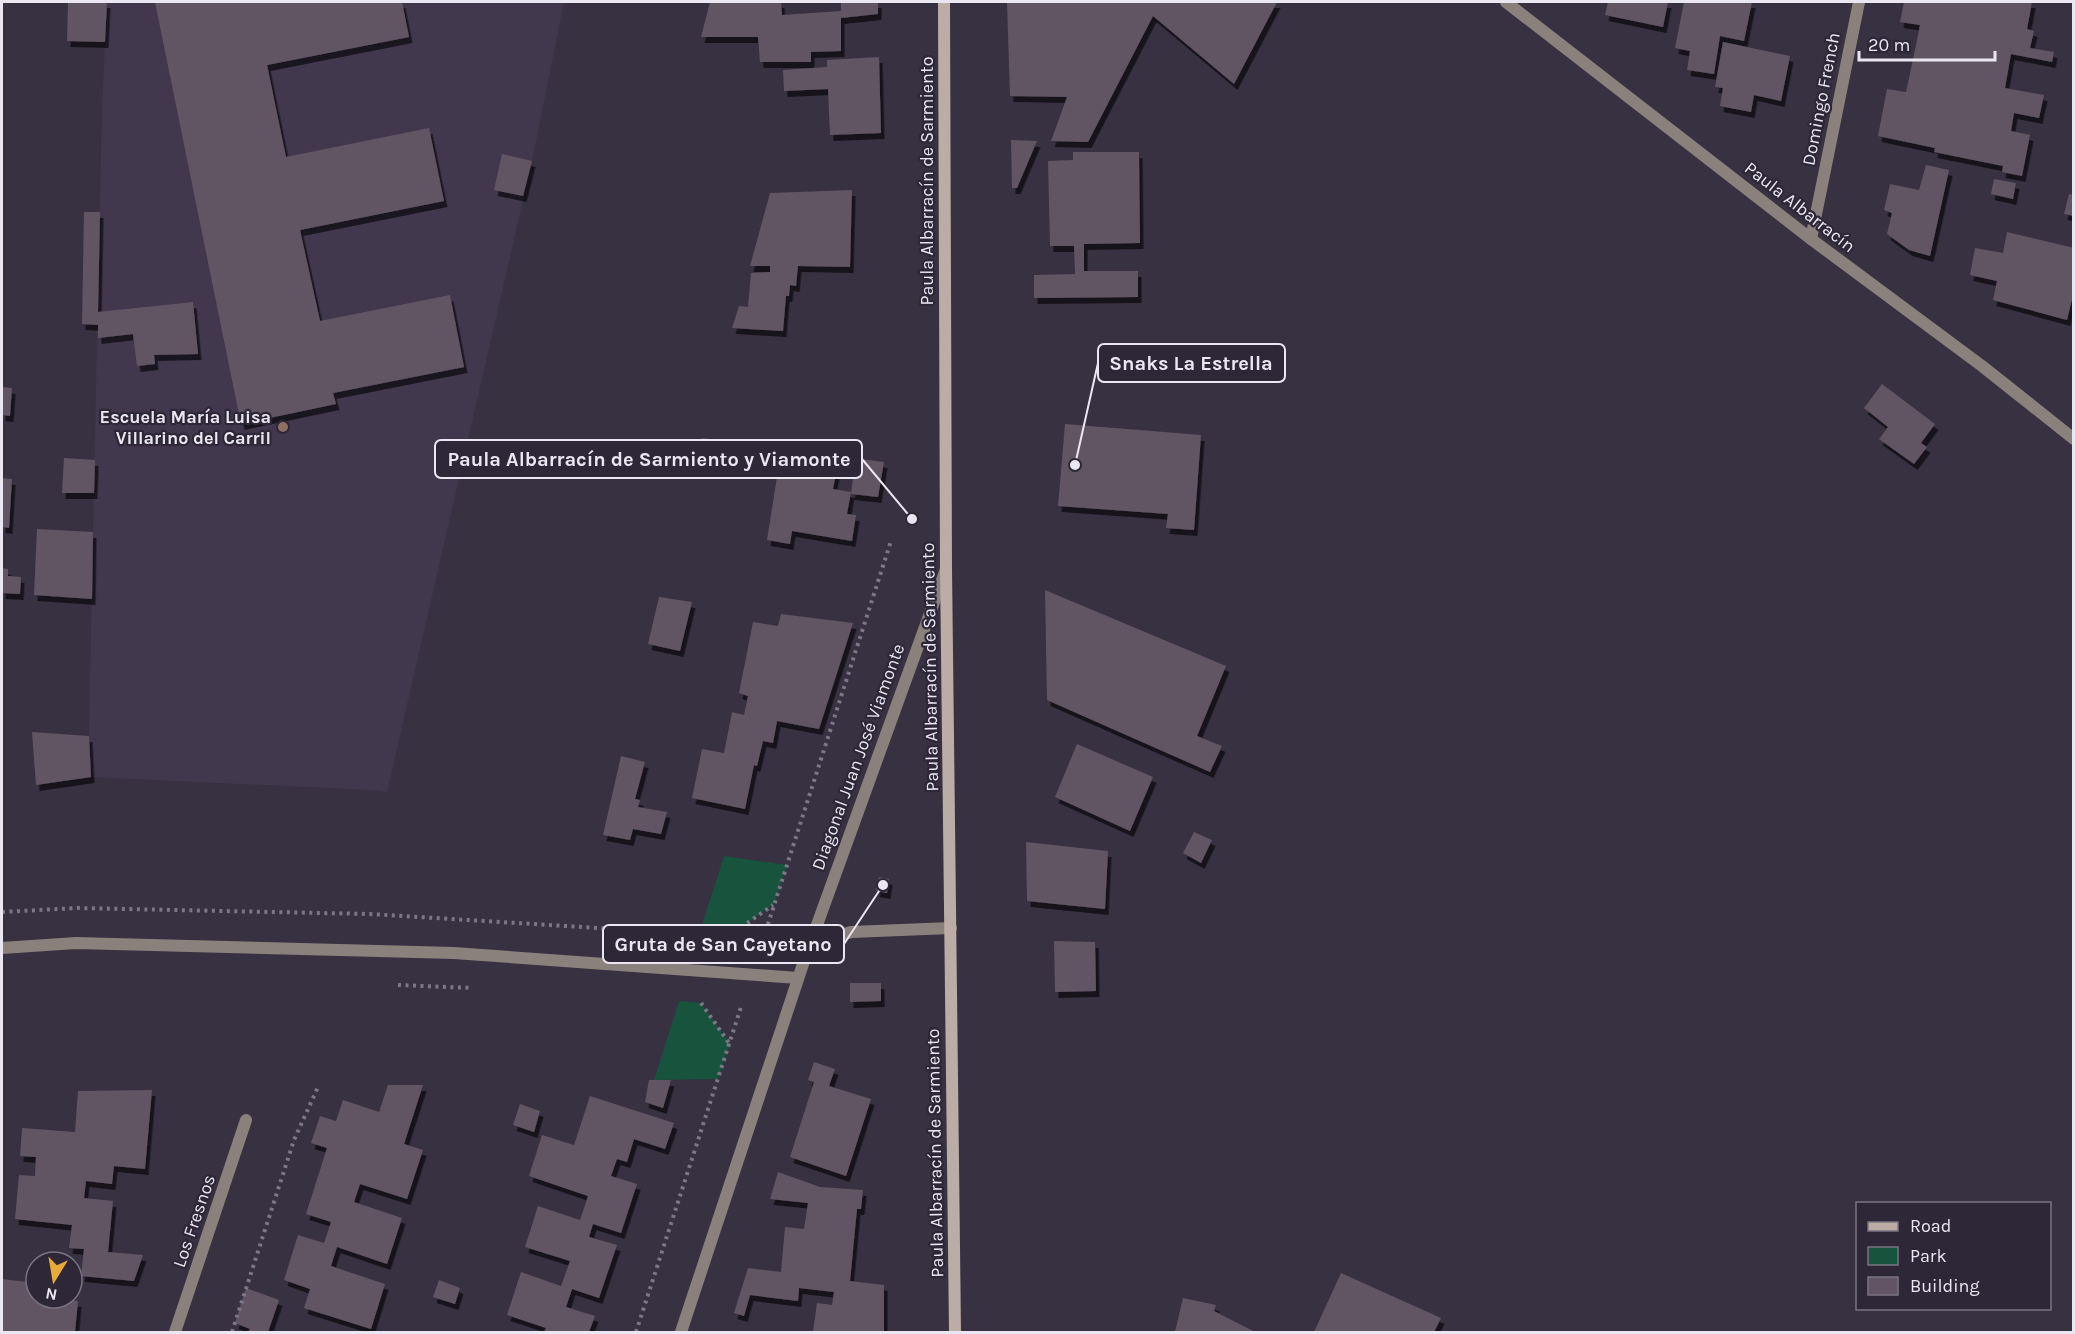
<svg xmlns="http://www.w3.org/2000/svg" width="2075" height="1334" viewBox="0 0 2075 1334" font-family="Karla,sans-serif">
  <defs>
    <filter id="shadow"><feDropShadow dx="3.5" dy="6" stdDeviation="0" flood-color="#0009"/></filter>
  </defs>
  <rect width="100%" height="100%" fill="#373141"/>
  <polygon fill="#41384e" points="107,2 564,2 532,161 387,792 372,790 91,777 89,736 93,532 102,104"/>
  <g fill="#17533d">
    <polygon points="724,856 787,865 774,904 729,936 699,934"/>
    <polygon points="679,1001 701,1003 730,1044 718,1079 654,1080"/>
  </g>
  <g fill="#625464" filter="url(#shadow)">
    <polygon points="68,2 107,2 105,42 67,41"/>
    <polygon points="155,2 402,2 409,37 267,65 286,157 429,128 444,201 300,230 320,321 450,295 464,367 333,393 336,404 241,424"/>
    <polygon points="710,2 781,2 782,15 841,11 841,2 878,2 878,14 841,18 841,51 811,52 811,62 760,62 758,37 701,37"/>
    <polygon points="1007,2 1277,2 1234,84 1153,16 1088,142 1051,141 1067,97 1010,96"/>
    <polygon points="1608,2 1668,2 1663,27 1605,15"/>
    <polygon points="1684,2 1752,2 1744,41 1720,36 1714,74 1687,70 1690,51 1675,48"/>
    <polygon points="1904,2 2032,2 2027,29 2034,31 2030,48 2054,52 2052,62 2011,54 2005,88 2044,95 2039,118 2014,113 2011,131 2030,135 2022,176 2002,172 2003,166 1934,152 1935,148 1878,136 1887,89 1906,92 1916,45 1920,25 1900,22"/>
    <polygon points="1723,42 1790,56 1781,101 1754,95 1751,112 1720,106 1723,88 1715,87"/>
    <polygon points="879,57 881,133 830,135 828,89 784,91 783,70 827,67 827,60"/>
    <polygon points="1011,140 1037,141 1017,188 1012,188"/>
    <polygon points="1073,152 1139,152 1140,243 1084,244 1084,271 1138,271 1138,297 1034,298 1034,275 1075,274 1074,246 1050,246 1048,161 1073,160"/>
    <polygon points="502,154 532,161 523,196 494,190"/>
    <polygon points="1926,165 1949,170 1930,256 1909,250 1887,234 1892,213 1884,210 1890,184 1919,190"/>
    <polygon points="1994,179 2016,183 2013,199 1991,194"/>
    <polygon points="852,190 850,267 798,266 796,286 790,285 789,296 786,296 783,331 732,328 739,306 748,307 751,273 770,272 770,266 750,266 770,193"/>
    <polygon points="2069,194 2074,195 2074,216 2064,214"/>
    <polygon points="84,212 100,212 98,312 193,302 198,354 154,355 155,364 137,366 133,334 98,338 98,325 82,324"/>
    <polygon points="2007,232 2074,248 2074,291 2067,320 1993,300 1997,281 1970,275 1975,248 2003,253"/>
    <polygon points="1882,384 1935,424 1921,443 1927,447 1914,464 1879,439 1888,427 1864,408"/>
    <polygon points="2,387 12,388 10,416 2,415"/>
    <polygon points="1065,424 1201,435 1194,530 1166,528 1168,514 1058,506"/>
    <polygon points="702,438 735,442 727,469 695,464"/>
    <polygon points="836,456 884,462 878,497 851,494 854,470 837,468 833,489 851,492 847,514 856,515 852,541 792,531 790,544 767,540 780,458 834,467"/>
    <polygon points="64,458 95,460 94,493 62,493"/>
    <polygon points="2,478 12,479 9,528 2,527"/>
    <polygon points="37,529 93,532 92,599 34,595"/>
    <polygon points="2,568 8,569 8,576 21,577 20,594 2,593"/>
    <polygon points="1045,590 1226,666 1197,736 1222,746 1210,772 1047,700"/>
    <polygon points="659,597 692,602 680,651 648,644"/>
    <polygon points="781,614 853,623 819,729 777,721 773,743 763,741 757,766 754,765 745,809 692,798 702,749 724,753 732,712 744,715 748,696 739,693 753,622 778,626"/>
    <polygon points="32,732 89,736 91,777 36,785"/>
    <polygon points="1077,744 1153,777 1130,831 1055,797"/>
    <polygon points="621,756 645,762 635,799 640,800 638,807 667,812 661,834 633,829 630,840 603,835"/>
    <polygon points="1194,832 1212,840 1201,863 1183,853"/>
    <polygon points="1026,842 1108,851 1105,909 1027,901"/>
    <polygon points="879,877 889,879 887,893 876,891"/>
    <polygon points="1054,941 1095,942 1096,991 1055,992"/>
    <polygon points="850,983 881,983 881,1001 850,1002"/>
    <polygon points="814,1062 835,1069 829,1086 871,1099 846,1176 790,1157 814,1082 808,1080"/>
    <polygon points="649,1080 671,1080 663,1108 645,1102"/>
    <polygon points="388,1085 423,1085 404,1144 423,1150 407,1199 360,1184 354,1202 402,1218 387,1264 337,1247 331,1266 385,1284 371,1329 304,1308 310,1289 284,1280 298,1235 324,1243 331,1222 306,1214 327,1148 311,1143 320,1116 336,1121 343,1100 379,1112"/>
    <polygon points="152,1090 145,1169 114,1166 112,1184 86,1181 84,1198 113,1201 108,1252 143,1255 134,1281 81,1276 84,1249 69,1248 72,1225 15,1219 19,1175 35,1176 36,1157 20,1156 22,1128 75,1132 78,1091"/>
    <polygon points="590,1096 674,1123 665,1149 634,1139 627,1162 617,1159 611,1176 637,1184 621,1233 593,1224 589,1237 617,1245 599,1298 572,1289 566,1307 595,1316 589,1332 544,1332 546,1328 507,1315 521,1272 561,1286 570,1261 525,1247 538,1206 580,1220 588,1196 529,1176 542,1135 574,1145"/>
    <polygon points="520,1104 540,1111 534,1132 513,1125"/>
    <polygon points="778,1172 820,1187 863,1190 861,1209 857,1209 850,1281 884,1285 884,1332 813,1332 817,1303 832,1305 834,1292 799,1288 798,1301 750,1295 744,1316 734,1313 748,1268 781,1272 785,1227 804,1229 808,1203 770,1199"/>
    <polygon points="1341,1273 1441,1318 1434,1332 1314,1332"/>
    <polygon points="2,1279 36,1283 36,1298 78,1301 75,1332 2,1332"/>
    <polygon points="439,1280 460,1288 455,1304 433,1297"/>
    <polygon points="246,1288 279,1300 268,1332 248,1332 250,1329 235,1323"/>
    <polygon points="1183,1298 1216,1305 1214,1311 1255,1332 1175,1332"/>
  </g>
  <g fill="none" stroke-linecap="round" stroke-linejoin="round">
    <g stroke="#7c7785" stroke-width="4" stroke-dasharray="3 4.5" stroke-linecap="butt">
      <polyline points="2,912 77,908 370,914 729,936 773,905"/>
      <polyline points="761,946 891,541"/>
      <polyline points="398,985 472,988"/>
      <polyline points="701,1003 729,1043"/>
      <polyline points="232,1332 294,1140 318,1087"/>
      <polyline points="636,1332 742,1004"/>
    </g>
    <g stroke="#8a817c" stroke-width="12">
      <polyline points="1506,2 1811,239 1982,366 2074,439"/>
      <polyline points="1811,239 1859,2"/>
      <polyline points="2,948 76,943 454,953 798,978"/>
      <polyline points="806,957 827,940 851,932 951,928"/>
      <polyline points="175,1332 246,1120"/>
      <polyline points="681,1332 805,958 946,569"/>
    </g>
    <polyline stroke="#bbaca5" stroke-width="12" points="944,2 946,568 955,1332"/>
  </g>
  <circle fill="#8d6e63" stroke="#2d2737" stroke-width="2" cx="283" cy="427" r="6"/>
  <g text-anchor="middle" stroke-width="4.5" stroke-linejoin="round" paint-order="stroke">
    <g font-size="18" fill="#ebe7f2" stroke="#2d2737">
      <text transform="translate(1821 99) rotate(-79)" y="6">Domingo French</text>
      <text transform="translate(927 181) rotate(-90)" y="6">Paula Albarracín de Sarmiento</text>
      <text transform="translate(1800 207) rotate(38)" y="6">Paula Albarracín</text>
      <text transform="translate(930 667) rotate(-91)" y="6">Paula Albarracín de Sarmiento</text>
      <text transform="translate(858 757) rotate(-70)" y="6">Diagonal Juan José Viamonte</text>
      <text transform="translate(935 1153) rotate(-91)" y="6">Paula Albarracín de Sarmiento</text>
      <text transform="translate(194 1221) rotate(-71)" y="6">Los Fresnos</text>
    </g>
    <g font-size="18" font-weight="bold" fill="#ebe7f2" stroke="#2d2737" text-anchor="end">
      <text x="271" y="423">Escuela María Luisa<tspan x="271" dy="21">Villarino del Carril</tspan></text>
    </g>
  </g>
  <path fill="none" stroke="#ebe7f2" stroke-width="2" d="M1075 465L1098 363M912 519L862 459M883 885L844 944"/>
  <g fill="#ebe7f2" stroke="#2d2737" stroke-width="2">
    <circle cx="1075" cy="465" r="6"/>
    <circle cx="912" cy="519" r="6"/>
    <circle cx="883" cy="885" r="6"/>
  </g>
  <g fill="#2d2737" stroke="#ebe7f2" stroke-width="2">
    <rect x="1098" y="344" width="187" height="38" rx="6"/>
    <rect x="435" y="440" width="427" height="38" rx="6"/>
    <rect x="603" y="925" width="241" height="38" rx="6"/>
  </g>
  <g font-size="20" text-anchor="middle" font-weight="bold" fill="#ebe7f2">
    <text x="1191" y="370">Snaks La Estrella</text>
    <text x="649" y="466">Paula Albarracín de Sarmiento y Viamonte</text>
    <text x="723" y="951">Gruta de San Cayetano</text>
  </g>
  <rect width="2075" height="1334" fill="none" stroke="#ebe7f2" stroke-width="6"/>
  <rect x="1856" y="1202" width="195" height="108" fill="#2d2737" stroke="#797482" stroke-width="1.5"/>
  <rect x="1868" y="1222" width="30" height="9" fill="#bbaca5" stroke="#797482" stroke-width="1.5"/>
  <text x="1910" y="1232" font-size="18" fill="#ebe7f2">Road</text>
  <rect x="1868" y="1247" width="30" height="18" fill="#17533d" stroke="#797482" stroke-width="1.5"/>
  <text x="1910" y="1262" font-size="18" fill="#ebe7f2">Park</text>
  <rect x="1868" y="1277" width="30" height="18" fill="#625464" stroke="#797482" stroke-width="1.5"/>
  <text x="1910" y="1292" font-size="18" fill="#ebe7f2">Building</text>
  <g transform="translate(54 1280) rotate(191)"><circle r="28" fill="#2d2737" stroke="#797482" stroke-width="1.5"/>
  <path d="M0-4.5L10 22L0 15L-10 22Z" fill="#e9ab38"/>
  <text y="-9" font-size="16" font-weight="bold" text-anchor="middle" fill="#ebe7f2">N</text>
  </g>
  <path d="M1859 51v9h136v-9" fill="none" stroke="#ebe7f2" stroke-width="3"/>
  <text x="1868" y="51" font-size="18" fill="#ebe7f2" stroke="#2d2737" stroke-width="4.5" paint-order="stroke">20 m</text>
</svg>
